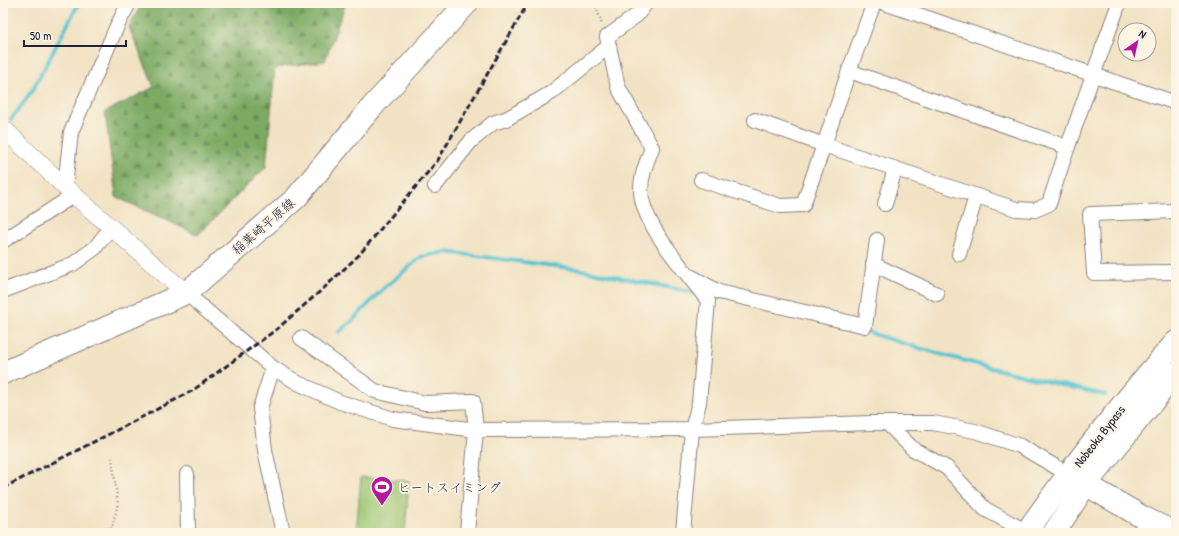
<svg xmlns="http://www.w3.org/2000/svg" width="1179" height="536" viewBox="0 0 1179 536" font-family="'Patrick Hand','Klee One',sans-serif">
  <defs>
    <pattern id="forest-firs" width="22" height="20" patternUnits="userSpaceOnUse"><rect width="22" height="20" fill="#7caa63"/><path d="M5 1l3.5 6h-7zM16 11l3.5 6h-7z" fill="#658a53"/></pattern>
  </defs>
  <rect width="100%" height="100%" fill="#fcf5e5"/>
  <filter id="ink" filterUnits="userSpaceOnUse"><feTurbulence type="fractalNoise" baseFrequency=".025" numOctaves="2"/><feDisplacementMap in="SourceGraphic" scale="8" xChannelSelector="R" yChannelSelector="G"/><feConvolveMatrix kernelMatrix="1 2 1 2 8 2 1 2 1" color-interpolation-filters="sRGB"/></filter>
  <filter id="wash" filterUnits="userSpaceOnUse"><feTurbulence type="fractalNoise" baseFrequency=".012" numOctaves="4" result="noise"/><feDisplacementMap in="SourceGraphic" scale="16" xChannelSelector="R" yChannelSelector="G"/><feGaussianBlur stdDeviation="0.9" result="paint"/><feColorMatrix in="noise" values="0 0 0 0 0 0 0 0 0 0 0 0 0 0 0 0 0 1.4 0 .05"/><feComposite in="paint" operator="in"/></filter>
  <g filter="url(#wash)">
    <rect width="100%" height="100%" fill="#f1e2c3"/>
    <polygon fill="url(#forest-firs)" stroke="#4f664f" points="142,3 346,3 325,61 275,68 266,167 198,235 116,197 105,112 154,87 129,27"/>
    <polygon fill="#9bc571" stroke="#5e7456" points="361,477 409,481 405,533 356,533"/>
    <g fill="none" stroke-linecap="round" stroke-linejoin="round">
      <g stroke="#57c4d0" stroke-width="4">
        <polyline points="11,119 22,105 33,89 79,3"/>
        <path d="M864,331C943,357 1024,377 1105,395"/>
        <polyline points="339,332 353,320 383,289 421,257 446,252 577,269 697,293"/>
      </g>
    </g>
  </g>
  <g filter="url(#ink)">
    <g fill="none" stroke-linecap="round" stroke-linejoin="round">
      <g stroke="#8a827f" stroke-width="16">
        <g id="minor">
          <path d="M646,3L637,15L607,37L618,87L652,148C647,161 641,175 641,190C641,225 688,273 708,301L699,403L692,429L683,533"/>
          <polyline points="884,3 1176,103"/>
          <polyline points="849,71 1067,147"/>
          <polyline points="755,120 824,145 849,71 874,3"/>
          <path d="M701,180L780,206L803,205L824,145L1016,209L1035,210L1049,204C1070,137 1095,70 1119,3"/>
          <polyline points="435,186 471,141 493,123 506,119 551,93 609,46"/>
          <polyline points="65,187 71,132 117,26 129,3"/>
          <polyline points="885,204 895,169"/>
          <polyline points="1176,211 1090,214 1094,273 1176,272"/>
          <polyline points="3,241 74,195"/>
          <polyline points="959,254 976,196"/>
          <polyline points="873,264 937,294"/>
          <polyline points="692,277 719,292 865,326 877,240"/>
          <polyline points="3,291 73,264 95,248 111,227"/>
          <polyline points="186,293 273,368 298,383 340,402 393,419 476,430 692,429 871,423 933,423 975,431 1020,446 1068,474"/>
          <polyline points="301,338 375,391 425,403 473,401 476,430 467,533"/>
          <polyline points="273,368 260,408 265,450 283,533"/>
          <polyline points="888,424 913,449 947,468 985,509 1027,532 1034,533"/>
          <polyline points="187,474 188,533"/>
        </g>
      </g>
      <g stroke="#8a827f" stroke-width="18">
        <polyline id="tertiary" points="3,128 65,187 186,293"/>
      </g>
      <g stroke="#8a827f" stroke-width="24">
        <polyline id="primary" points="3,373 186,293 296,198 372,107 467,3"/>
      </g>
      <g stroke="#8a827f" stroke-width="24">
        <g id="trunk">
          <polyline points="1073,477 1144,518 1175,533"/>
          <path d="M1026,533C1072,467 1122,402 1176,342"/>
          <polyline points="1054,533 1086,484 1176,373"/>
        </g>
      </g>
      <g stroke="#8a827f" stroke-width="2.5" stroke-dasharray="1 3" stroke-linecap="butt">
        <polyline points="595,3 602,25"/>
        <polyline points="110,533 118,505 112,458"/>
      </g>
      <use href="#minor" stroke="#fff" stroke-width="14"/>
      <use href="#tertiary" stroke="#fff" stroke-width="17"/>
      <use href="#primary" stroke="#fff" stroke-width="22"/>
      <use href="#trunk" stroke="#fff" stroke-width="22"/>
      <polyline stroke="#22223b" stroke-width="3" stroke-dasharray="6 3" stroke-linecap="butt" points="3,488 123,427 192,391 277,329 324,288 359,255 438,160 528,3"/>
    </g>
  </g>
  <defs>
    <g id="stadium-pin" transform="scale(1.15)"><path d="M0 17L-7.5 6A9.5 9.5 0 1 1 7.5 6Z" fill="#b5179e" stroke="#fcf5e5"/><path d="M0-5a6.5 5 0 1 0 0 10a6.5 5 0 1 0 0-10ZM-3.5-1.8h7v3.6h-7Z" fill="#fff"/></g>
  </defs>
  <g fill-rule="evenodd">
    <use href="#stadium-pin" x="382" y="487"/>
  </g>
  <g text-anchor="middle" stroke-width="4" stroke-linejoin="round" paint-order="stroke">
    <g font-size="13" fill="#22223b" stroke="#fcf5e5">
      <text transform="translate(263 226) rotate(-41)" y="5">稲葉崎平原線</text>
      <text transform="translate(1099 436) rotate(-52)" y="5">Nobeoka Bypass</text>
    </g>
    <g font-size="13" fill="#22223b" stroke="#fcf5e5" text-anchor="start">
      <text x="398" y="492">ヒートスイミング</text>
    </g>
  </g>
  <rect width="1179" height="536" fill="none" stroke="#fcf5e5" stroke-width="16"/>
  <g transform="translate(1137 42) rotate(34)"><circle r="19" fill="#fcf5e5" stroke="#a5a1a1"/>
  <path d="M0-3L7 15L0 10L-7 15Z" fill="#b5179e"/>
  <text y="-6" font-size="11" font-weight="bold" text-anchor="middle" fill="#22223b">N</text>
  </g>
  <path d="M24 40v6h102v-6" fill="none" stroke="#22223b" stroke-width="2"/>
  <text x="30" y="40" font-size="12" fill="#22223b" stroke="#fcf5e5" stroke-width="3" paint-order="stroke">50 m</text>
</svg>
